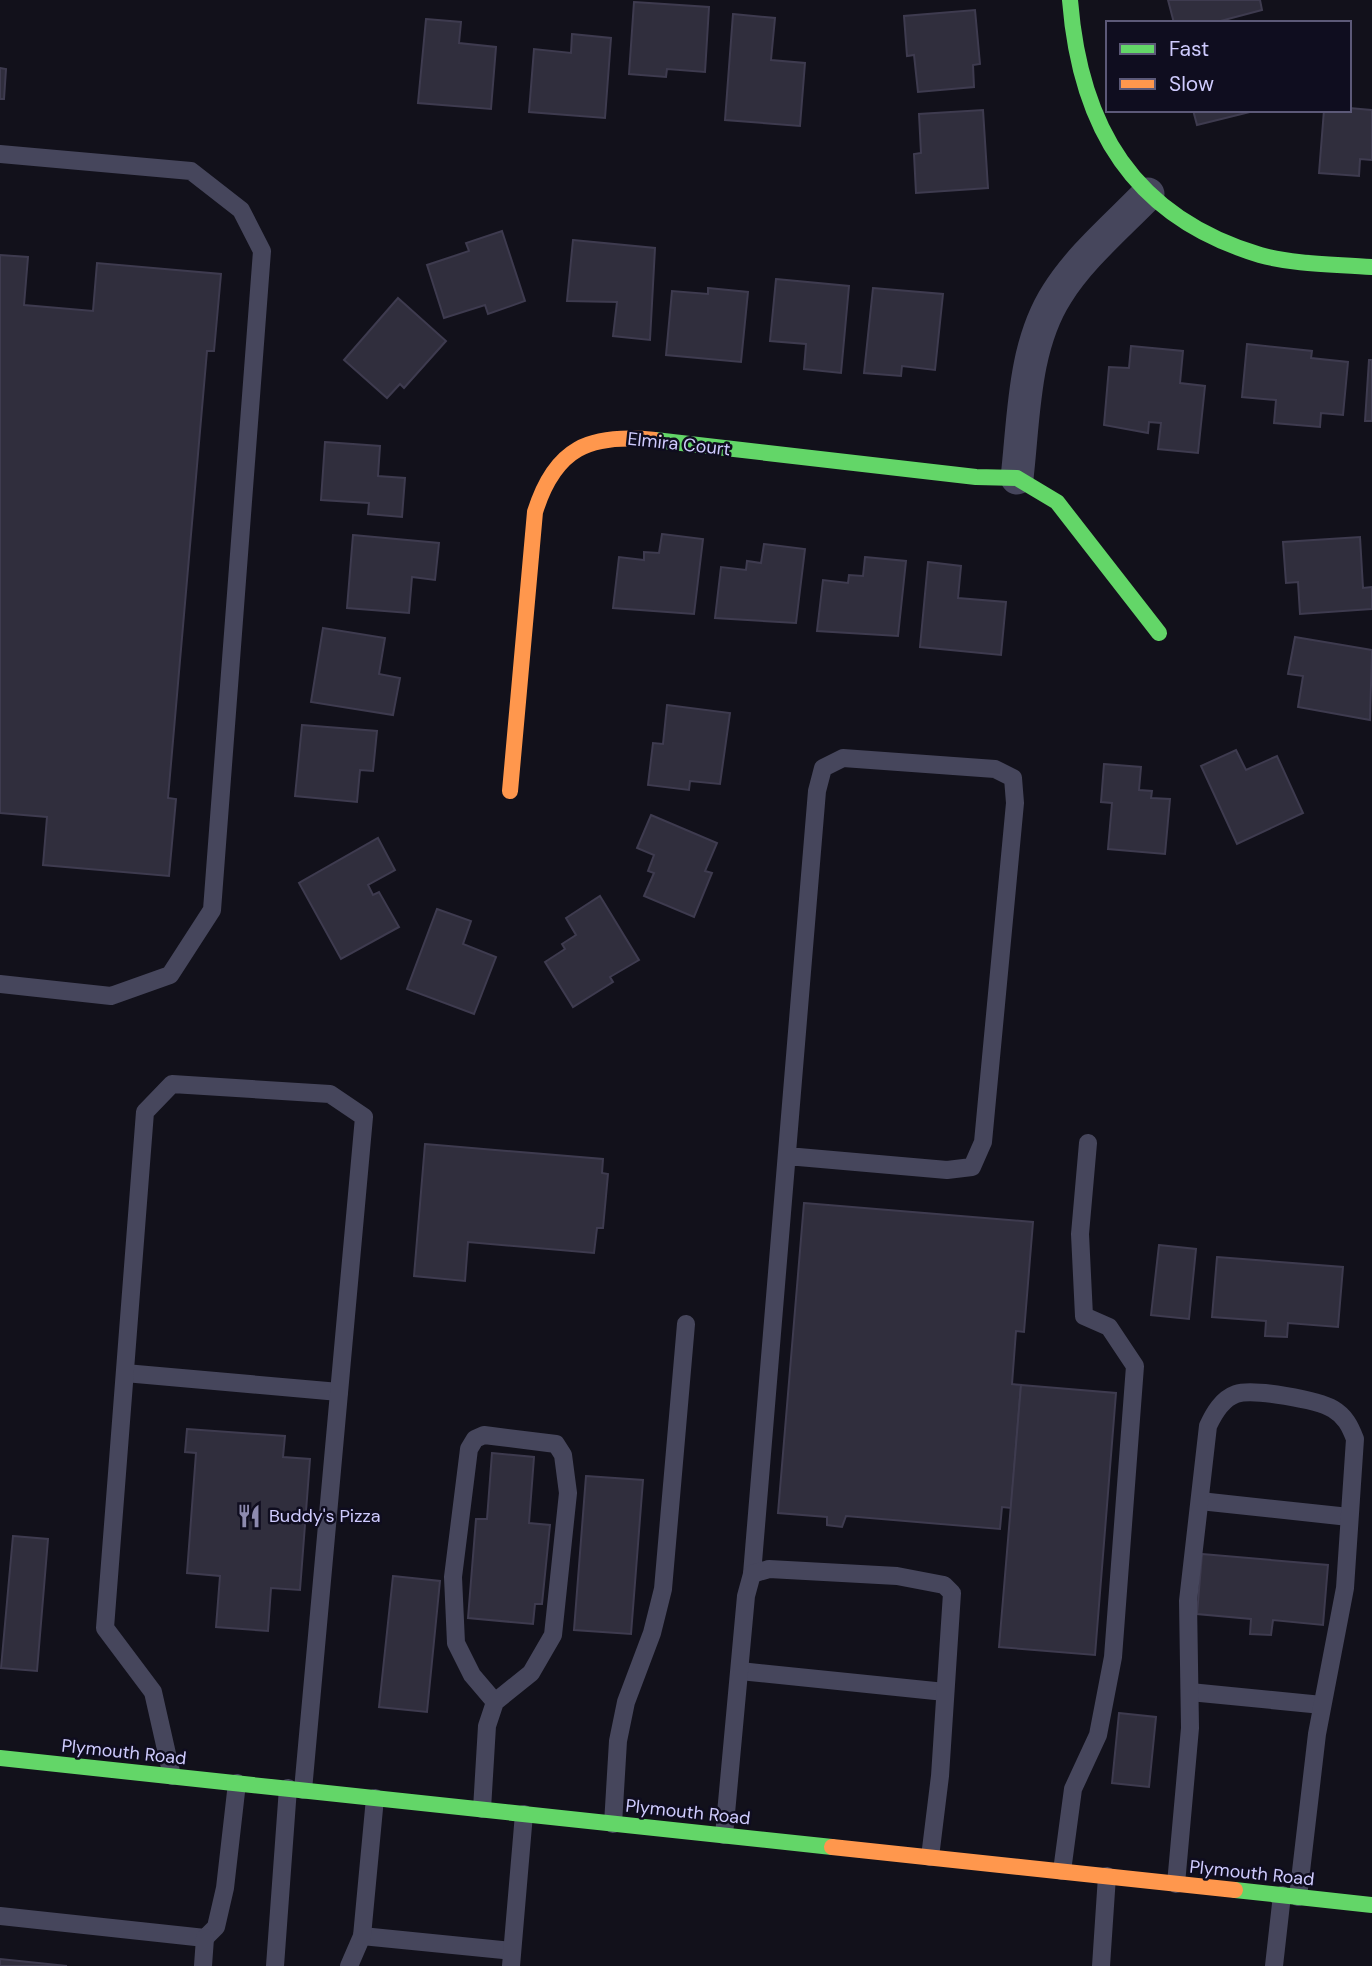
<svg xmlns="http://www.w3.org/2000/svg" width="1372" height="1966" viewBox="0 0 1372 1966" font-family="'DM Sans',sans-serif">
  <rect width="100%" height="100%" fill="#12111b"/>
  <g fill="#302e3d" stroke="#3e3b4f" stroke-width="2">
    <polygon points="1168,0 1260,0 1262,10 1213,23 1174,23"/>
    <polygon points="634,2 709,7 705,72 667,69 666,77 629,74"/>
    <polygon points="975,10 980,64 973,65 974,87 918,92 914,55 907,56 904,16"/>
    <polygon points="733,14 775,18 771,60 805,63 800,126 725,120"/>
    <polygon points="426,19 461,22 459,43 496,47 491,109 418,103"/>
    <polygon points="572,34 611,38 605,118 529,112 534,49 571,53"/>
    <polygon points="0,68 6,69 4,99 0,99"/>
    <polygon points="1349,108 1372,110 1372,160 1360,159 1359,176 1319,173 1324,110"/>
    <polygon points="983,110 988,188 916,193 914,154 921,153 919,114"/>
    <polygon points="1193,110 1250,110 1250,112 1197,125"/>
    <polygon points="502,231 525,301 488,314 485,305 444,318 427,265 469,251 466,243"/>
    <polygon points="573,240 655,248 650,340 613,336 617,302 567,301"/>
    <polygon points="0,255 28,257 24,305 93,311 97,263 221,274 214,351 207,351 168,798 176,799 169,876 43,865 47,817 0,813"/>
    <polygon points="776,279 849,286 841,373 804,369 806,344 770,341"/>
    <polygon points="708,288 748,292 741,362 666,355 672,291 708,294"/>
    <polygon points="873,288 943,294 935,370 902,366 901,376 864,373"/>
    <polygon points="398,298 446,341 404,388 400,384 387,398 344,360"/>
    <polygon points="1247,344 1312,351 1311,358 1348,362 1343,415 1321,413 1320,427 1274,423 1276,400 1242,397"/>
    <polygon points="1131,346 1183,351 1180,383 1205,386 1198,453 1158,449 1161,423 1149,422 1148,433 1104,425 1109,367 1129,368"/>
    <polygon points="1369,360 1372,360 1372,421 1365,421"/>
    <polygon points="325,442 380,446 378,476 405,478 402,517 368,514 369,503 321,500"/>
    <polygon points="662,534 703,539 694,614 613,608 619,557 644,560 644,552 659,553"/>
    <polygon points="353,535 439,543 435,580 412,577 409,613 347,608"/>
    <polygon points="1360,537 1363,588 1372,587 1372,609 1300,614 1298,582 1286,583 1283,542"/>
    <polygon points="764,544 805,549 796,623 715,618 721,567 746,570 747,561 761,563"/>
    <polygon points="865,557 906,561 898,636 817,631 823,580 848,583 849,575 863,576"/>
    <polygon points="928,562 961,566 958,598 1006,602 1001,655 920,647"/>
    <polygon points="323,628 385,638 379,674 400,678 393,715 311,702"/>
    <polygon points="1295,637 1372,650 1370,720 1298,707 1303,676 1288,674"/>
    <polygon points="667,705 730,713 720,784 690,781 689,790 648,785 653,743 663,744"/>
    <polygon points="302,725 377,731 373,771 360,770 357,802 295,796"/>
    <polygon points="1236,750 1246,770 1277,756 1303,813 1237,844 1201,766"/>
    <polygon points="1104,764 1141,767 1139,790 1152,791 1151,798 1170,799 1165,854 1108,849 1112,803 1101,802"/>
    <polygon points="651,815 717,843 705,871 712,873 694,917 644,896 654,873 648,871 654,855 637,848"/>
    <polygon points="378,838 395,870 368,885 373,895 379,892 399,927 341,959 299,883"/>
    <polygon points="600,896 639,960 610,977 613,982 573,1007 545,962 565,949 562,944 576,935 566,918"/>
    <polygon points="437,909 471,921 463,944 496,957 474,1014 407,989"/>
    <polygon points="425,1144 603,1159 602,1173 608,1174 603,1228 597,1228 594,1253 468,1242 465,1281 414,1276"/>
    <polygon points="804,1203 1033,1222 1024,1332 1016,1331 1012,1384 1021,1385 1011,1508 1002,1507 1000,1529 846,1516 842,1527 827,1525 827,1517 778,1513"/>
    <polygon points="1159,1245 1196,1249 1189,1319 1151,1315"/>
    <polygon points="1217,1257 1343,1267 1338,1327 1288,1323 1287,1337 1265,1336 1266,1321 1212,1317"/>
    <polygon points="1021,1385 1116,1393 1095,1655 999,1647"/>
    <polygon points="187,1429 285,1436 283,1457 310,1459 300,1590 271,1588 268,1631 216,1627 220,1576 187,1573 196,1453 185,1452"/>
    <polygon points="492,1453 534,1457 529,1523 550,1525 542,1604 535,1604 533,1624 468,1618 476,1519 487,1519"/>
    <polygon points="586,1476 643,1480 631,1634 574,1630"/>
    <polygon points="13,1536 48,1539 37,1671 1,1668"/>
    <polygon points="1202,1554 1328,1565 1323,1625 1273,1620 1271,1635 1250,1634 1251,1619 1197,1614"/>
    <polygon points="393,1576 440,1581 427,1712 379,1707"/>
    <polygon points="1119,1713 1156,1717 1149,1787 1112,1783"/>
    <polygon points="0,1959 67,1966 0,1966"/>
  </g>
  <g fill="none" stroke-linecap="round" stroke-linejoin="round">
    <g stroke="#46465c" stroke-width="18">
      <polyline points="0,154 191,171 241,210 262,251 212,910 170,975 111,996 0,984"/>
      <polyline points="125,1373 339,1392"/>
      <polyline points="1200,1501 1349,1517"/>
      <path d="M752,1574C775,1313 794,1052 817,791L823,768L843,758L995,769L1013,778L1015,803L983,1142L972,1167L947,1170L787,1156"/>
      <polyline points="740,1671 945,1692"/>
      <polyline points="1190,1692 1322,1705"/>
      <polyline points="172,1776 153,1692 105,1628 145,1112 172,1084 330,1094 364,1117 303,1790"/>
      <polyline points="482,1809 487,1726 495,1702 531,1673 553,1635 568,1493 563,1455 556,1444 484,1435 475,1439 469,1449 453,1577 456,1643 472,1675 495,1702"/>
      <polyline points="613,1824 618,1741 626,1702 652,1633 663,1589 686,1324"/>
      <polyline points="724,1835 746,1596 752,1574 769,1569 897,1576 944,1585 952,1593 940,1776 930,1857"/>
      <polyline points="1062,1871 1073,1789 1098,1735 1113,1657 1135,1366 1109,1327 1084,1316 1080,1234 1088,1143"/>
      <path d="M1176,1884L1190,1728L1188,1601L1208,1426C1214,1413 1222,1399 1236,1394C1253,1388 1318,1400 1333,1409C1345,1416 1350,1426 1355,1439L1345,1588L1317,1734L1298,1897"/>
      <polyline points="0,1916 205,1938 216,1927 225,1888 237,1783"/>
      <polyline points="362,1936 512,1951"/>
      <polyline points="203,1966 205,1938"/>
      <polyline points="275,1966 288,1788"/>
      <polyline points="349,1966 362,1936 375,1798"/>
      <polyline points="511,1966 524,1814"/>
      <polyline points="1101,1966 1107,1876"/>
      <polyline points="1274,1966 1282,1895"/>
    </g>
    <path stroke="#46465c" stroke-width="33" d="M1017,478C1024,418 1023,347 1057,294C1080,257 1117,226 1148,194"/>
    <g stroke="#63d668" stroke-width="16">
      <path d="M1070,0C1080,127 1133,217 1260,255C1296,265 1335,264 1372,267"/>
      <polyline points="655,440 976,477 1017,478 1057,502 1159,633"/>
      <polyline points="0,1758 832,1847"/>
      <polyline points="1235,1890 1372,1905"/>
    </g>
    <g stroke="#ff974d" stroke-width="16">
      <path d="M510,791L535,512C555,448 589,433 655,440"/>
      <polyline points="832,1847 1235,1890"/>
    </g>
  </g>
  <defs>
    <g id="restaurant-bare" transform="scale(1.89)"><path d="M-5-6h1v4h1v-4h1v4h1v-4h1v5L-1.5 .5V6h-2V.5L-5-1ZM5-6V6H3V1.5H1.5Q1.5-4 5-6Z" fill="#8d8aaf" stroke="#0f0d1f" stroke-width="2.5" paint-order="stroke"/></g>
  </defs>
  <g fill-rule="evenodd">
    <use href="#restaurant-bare" x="249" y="1516"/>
  </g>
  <g text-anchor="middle" stroke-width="5" stroke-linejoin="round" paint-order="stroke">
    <g font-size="18" fill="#cfcbfe" stroke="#0f0d1f">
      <text transform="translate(679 444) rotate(6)" y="6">Elmira Court</text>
      <text transform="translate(124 1752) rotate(6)" y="6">Plymouth Road</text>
      <text transform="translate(688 1812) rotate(6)" y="6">Plymouth Road</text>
      <text transform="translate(1252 1873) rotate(6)" y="6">Plymouth Road</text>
    </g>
    <g font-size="18" fill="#cfcbfe" stroke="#0f0d1f" text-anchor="start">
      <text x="269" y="1522">Buddy's Pizza</text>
    </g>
  </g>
  <rect x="1106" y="21" width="245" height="91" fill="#0f0d1f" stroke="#5c5978" stroke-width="2"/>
  <rect x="1120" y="44" width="35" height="10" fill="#63d668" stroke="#5c5978" stroke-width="2"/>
  <text x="1169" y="56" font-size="21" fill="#cfcbfe">Fast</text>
  <rect x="1120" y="79" width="35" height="10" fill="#ff974d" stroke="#5c5978" stroke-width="2"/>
  <text x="1169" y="91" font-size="21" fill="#cfcbfe">Slow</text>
</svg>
